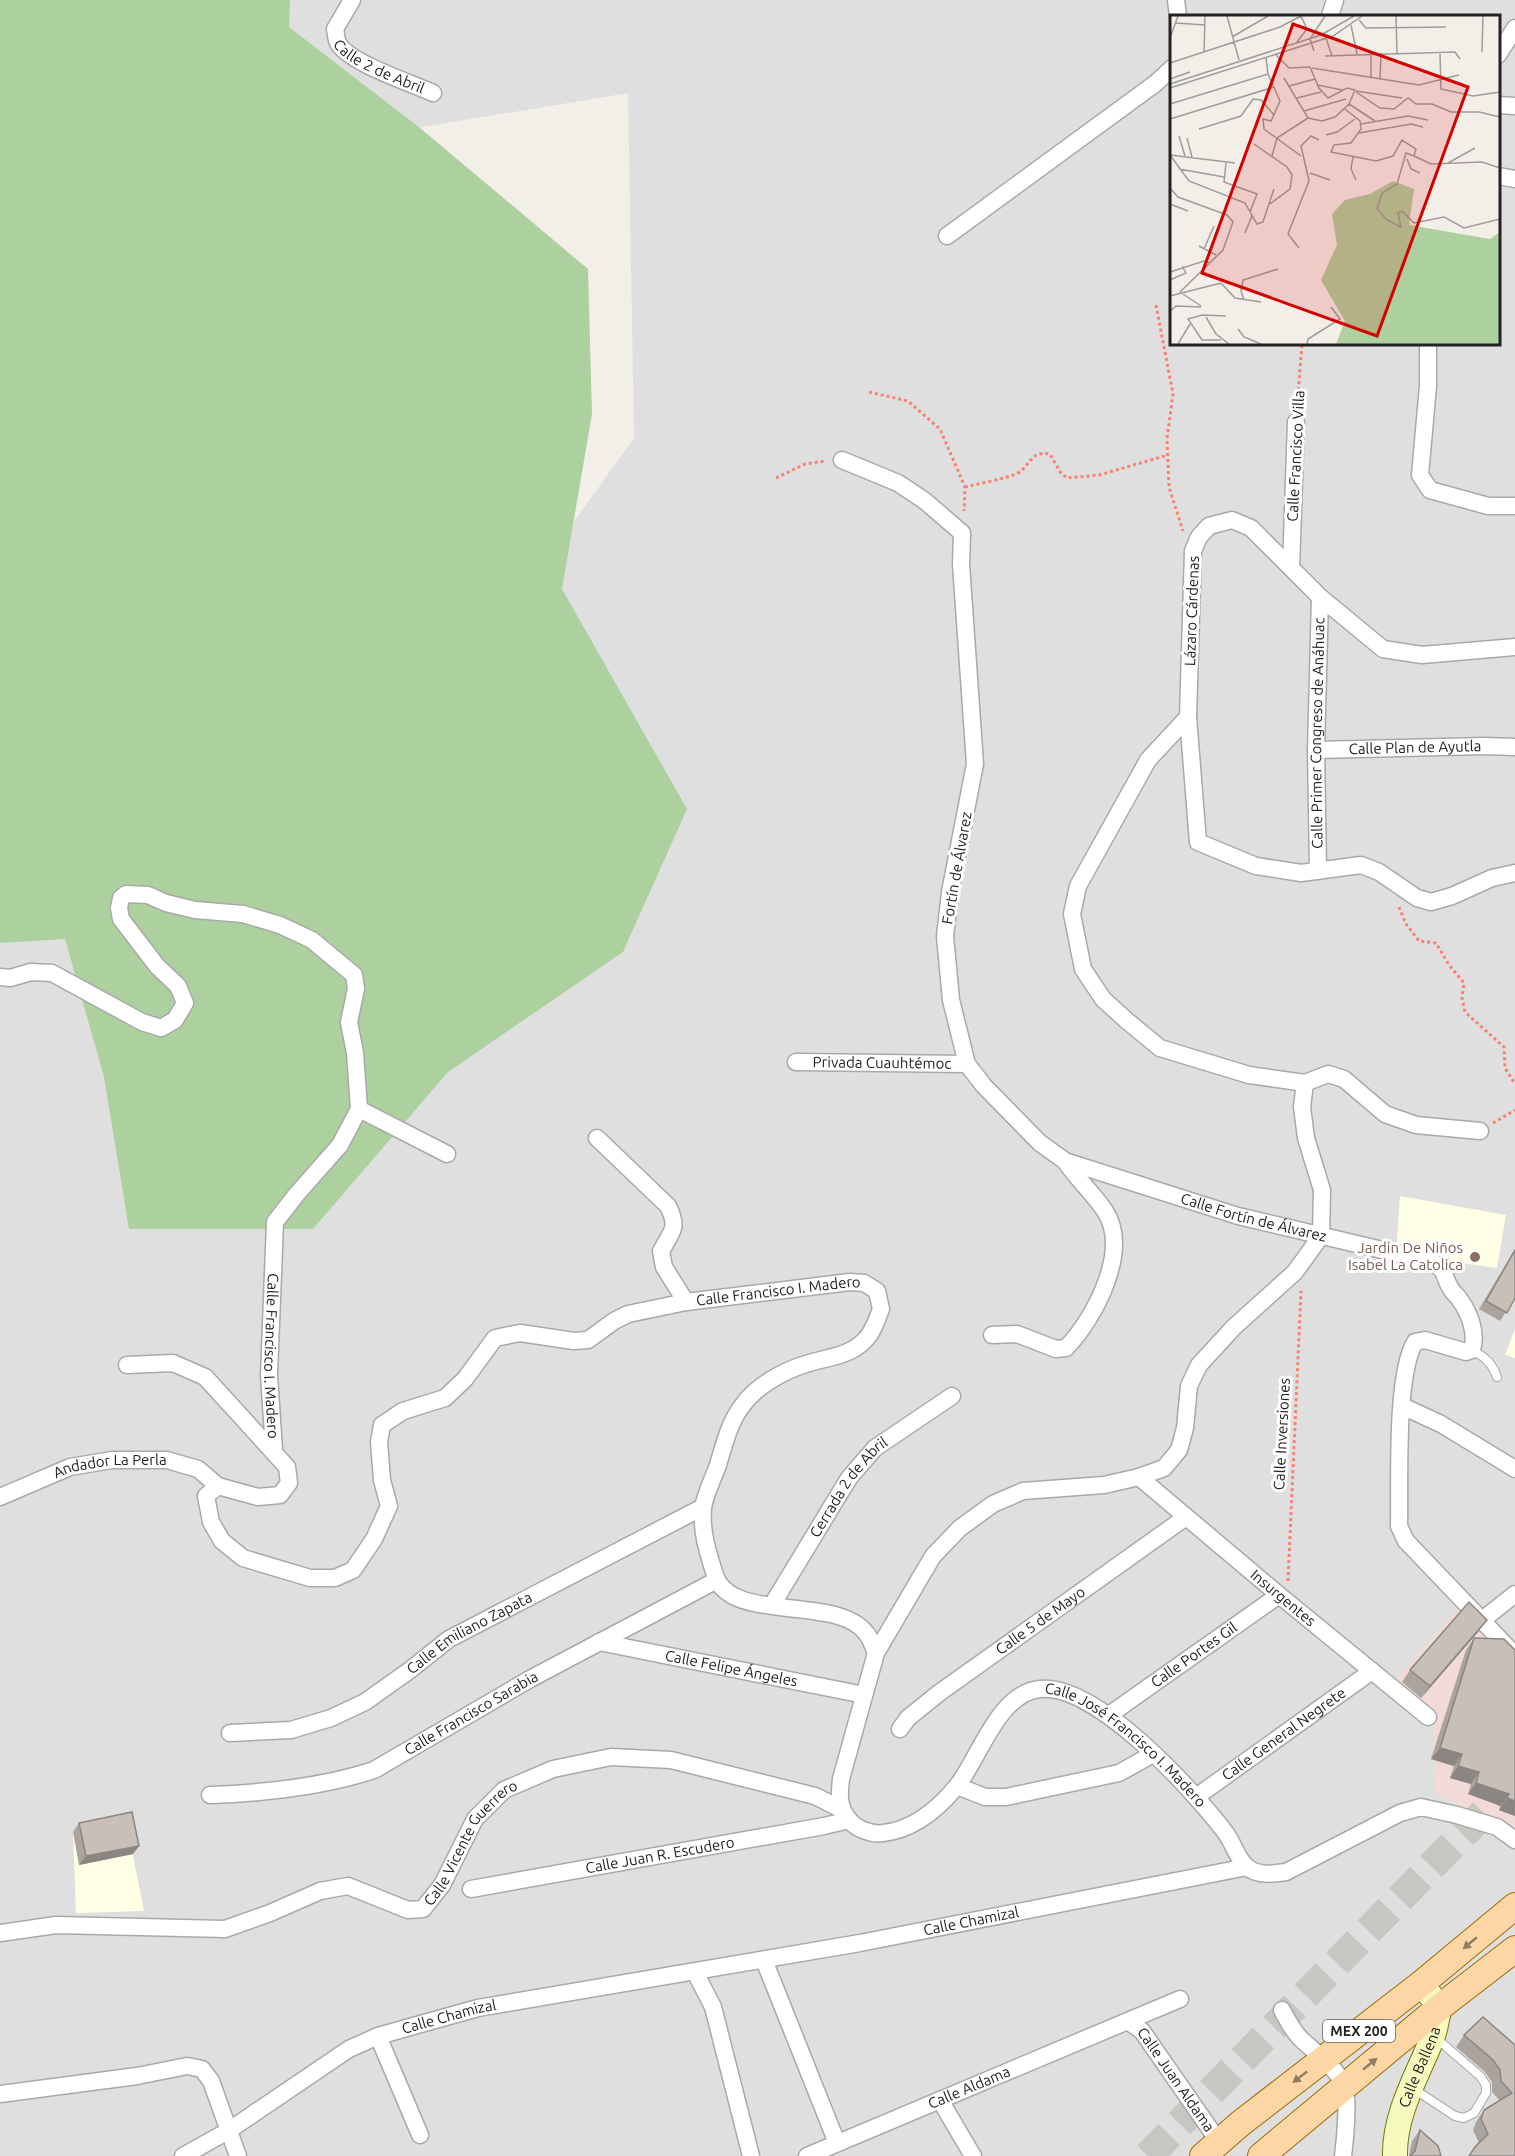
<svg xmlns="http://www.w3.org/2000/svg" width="1515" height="2156" viewBox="0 0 1515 2156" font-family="Ubuntu,sans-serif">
  <rect width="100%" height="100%" fill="#f2efe9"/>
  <path fill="#e0dfdf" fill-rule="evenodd" d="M196,0H1515V2156H0V707L356,825L634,438L628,93L237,158ZM1172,16H1498V344H1172Z"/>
  <polygon fill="#f2dad9" points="1460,1606 1515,1659 1515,1830 1435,1794 1434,1713 1394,1681"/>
  <g fill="#ffffe5">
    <polygon points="1400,1196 1506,1215 1497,1268 1396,1254"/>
    <polygon points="1515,1329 1515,1358 1505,1355"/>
    <polygon points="126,1821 144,1911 76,1913 73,1832"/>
  </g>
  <polygon fill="#add19e" points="0,0 290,0 289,27 420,128 588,269 592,414 562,589 687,809 623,952 448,1072 313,1229 129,1229 104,1077 65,939 0,943"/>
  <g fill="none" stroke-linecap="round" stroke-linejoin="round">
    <polyline stroke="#c8c6c1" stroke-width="30" stroke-dasharray="30 15" stroke-linecap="butt" points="1148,2156 1515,1781"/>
    <g stroke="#a9a9a9" stroke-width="10">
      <g id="lane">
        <path d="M1472,1350C1485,1357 1492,1363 1497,1377"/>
        <polyline points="1414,2089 1455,2116 1464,2118 1474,2113 1486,2093 1486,2085 1480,2076 1436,2038"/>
      </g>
    </g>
    <g stroke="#a9a9a9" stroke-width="19">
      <g id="street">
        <path id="s1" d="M352,0L335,29C336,33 336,39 338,43C349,63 411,83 433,93"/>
        <polyline points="1176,0 1178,16"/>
        <polyline points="1330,16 1335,0"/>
        <polyline points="1498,55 1515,28"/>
        <polyline points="1498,105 1515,106"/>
        <polyline points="1498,176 1515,179"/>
        <polyline points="947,236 1156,83 1172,68"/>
        <polyline points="1428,344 1428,386 1420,475 1430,490 1488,506 1515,506"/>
        <path id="s2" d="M842,460L898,483L925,501L962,533L961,564L975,764L950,892L945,936L951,1000L967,1064L984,1086L1040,1143L1065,1161L1238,1216L1433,1262C1449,1274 1442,1275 1451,1289C1453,1293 1458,1296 1460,1300C1470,1314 1477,1333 1472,1350L1466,1352L1425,1340L1415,1342C1395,1376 1400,1483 1399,1526L1406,1541L1515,1655"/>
        <polyline points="1291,568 1296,422"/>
        <polyline points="1515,647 1422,655 1383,649 1320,597 1251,528 1232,520 1209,526 1199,537 1193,551 1188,717 1198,842 1256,866 1301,873 1361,865 1379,872 1417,898 1431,902 1452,896 1492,878 1515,873"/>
        <polyline points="1188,717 1148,760 1078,886 1072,914 1083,969 1103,999 1126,1020 1160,1048 1249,1075 1305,1083 1328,1074 1344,1079 1385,1114 1416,1125 1480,1131"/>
        <path id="s3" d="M1316,750L1484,746L1515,747"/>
        <path id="s4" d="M1318,871L1316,750L1320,597"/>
        <path id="s5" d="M0,977L10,978L31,972L52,973L142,1022L161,1028L175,1020L185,1003L178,986L157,966L121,919L119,908L121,898L126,894L148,895L166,903L195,910L243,914L280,925L312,940L354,975L356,989L349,1022L355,1053L359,1109L340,1145L296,1195L275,1222L269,1375L274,1450"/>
        <path id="s6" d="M796,1062L967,1064"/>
        <path id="s7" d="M1305,1083L1302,1107L1306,1138L1322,1190L1321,1236L1295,1272L1234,1327L1199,1365L1189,1386L1185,1428L1179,1450L1164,1468L1139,1477L1104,1485L1023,1491L993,1504L960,1528L933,1556L876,1653L841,1779C839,1796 838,1807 850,1821C857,1829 872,1835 883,1833C913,1830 938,1809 957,1786C980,1757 998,1693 1040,1689C1096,1683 1193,1790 1225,1832C1233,1842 1237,1859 1247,1867C1257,1876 1273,1874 1286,1872L1400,1813L1421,1807L1457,1815L1497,1827L1515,1840"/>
        <polyline points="359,1109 447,1154"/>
        <path d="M597,1138L668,1206C679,1228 672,1231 661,1251L664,1267L686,1302"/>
        <path d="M992,1335L1017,1334L1056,1349L1066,1348C1094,1319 1131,1251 1105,1211C1094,1194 1077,1179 1065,1161"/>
        <path id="s8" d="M127,1365L173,1363L205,1377L287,1467L289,1483L280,1495L258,1497L218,1486L206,1496L211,1522L222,1541L243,1558L310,1578H335L353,1570L374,1539L389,1506L382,1480L379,1442L382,1425L403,1411L445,1398L465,1379L495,1338L520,1333L574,1341L588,1340L614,1321L628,1314L686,1302L850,1282L864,1283L877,1291L881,1309C877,1319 873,1333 864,1341C848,1357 827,1357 806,1364C783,1371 756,1386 742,1406C729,1423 724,1445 718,1465C713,1479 705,1494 703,1508C701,1532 708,1553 715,1575C730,1624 837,1594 866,1633C871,1638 873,1647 876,1653"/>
        <polyline points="1402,1406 1441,1424 1515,1469"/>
        <path id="s9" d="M1139,1477L1279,1595L1428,1717"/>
        <path id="s10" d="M0,1497L70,1467L112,1460H167L198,1469L218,1486"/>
        <path id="s11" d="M772,1605L849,1478L875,1448L952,1396"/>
        <polyline points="1481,1621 1515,1594"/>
        <path id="s12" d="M599,1642L864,1695"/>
        <path id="s13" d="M1109,1715L1279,1595"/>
        <path id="s14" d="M900,1729L908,1718L939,1693L1186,1517"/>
        <path id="s15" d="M230,1733L291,1730L331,1718L365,1702L410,1670L449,1639L703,1507"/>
        <polyline points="957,1786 985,1797 1006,1797 1119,1773 1153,1754"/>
        <path id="s16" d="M210,1795C265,1793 322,1787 374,1770L530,1679L717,1580"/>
        <path id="s17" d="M1196,1797L1372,1671"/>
        <path id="s18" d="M471,1889L824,1826L849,1820"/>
        <path id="s19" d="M0,1933L56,1925L225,1929L270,1913L320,1891L348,1886L408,1910L423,1909L442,1885L475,1819L504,1790L553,1769L611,1757L671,1760L815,1796L841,1809"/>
        <polyline points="764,1960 837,2143"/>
        <polyline points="695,1972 713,2007 751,2156"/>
        <path d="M1282,2010C1288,2021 1293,2032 1303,2041C1315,2052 1339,2070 1344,2086C1349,2099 1345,2141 1343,2156"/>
        <path id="s20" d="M1129,2022L1142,2031L1219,2142"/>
        <polyline points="378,2036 420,2135"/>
        <polyline points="0,2094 137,2076 187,2066 202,2069 211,2081 238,2156"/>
        <polyline points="940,2100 973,2156"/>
        <path id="s21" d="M183,2156L228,2131L349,2049L378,2036L478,2008L860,1943L1247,1867"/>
        <path id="s22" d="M807,2156L1180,1999"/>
      </g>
    </g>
    <g stroke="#707d05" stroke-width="26">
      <g id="secondary">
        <path id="s23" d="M1395,2156C1394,2115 1417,2076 1432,2039C1436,2029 1437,2017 1440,2007L1421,1984"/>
      </g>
    </g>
    <g stroke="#a06b00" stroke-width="28">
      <g id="primary">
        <polyline points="1203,2156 1241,2123 1421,1984 1515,1906"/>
        <polyline points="1261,2156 1440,2007 1515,1949"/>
      </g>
    </g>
    <g stroke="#fa8072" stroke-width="3" stroke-dasharray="3 3" stroke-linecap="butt">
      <polyline points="1156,305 1173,394 1167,438 1169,487 1183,531"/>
      <polyline points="869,392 908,401 940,429 965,487 964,511"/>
      <polyline points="1297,408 1302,344"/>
      <polyline points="776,478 805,464 825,461"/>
      <path d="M965,487C981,483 1000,480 1016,474C1031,467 1029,450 1050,454L1060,472L1067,478L1099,475L1168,455"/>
      <polyline points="1399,907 1406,924 1419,941 1436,943 1449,965 1464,983 1462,998 1465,1012 1504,1047 1505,1068 1515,1084"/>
      <polyline points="1493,1123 1515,1110"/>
      <polyline points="1288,1581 1301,1291"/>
    </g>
    <use href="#lane" stroke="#fff" stroke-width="8"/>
    <use href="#street" stroke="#fff" stroke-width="16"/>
    <use href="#secondary" stroke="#f7fabf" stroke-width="24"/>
    <use href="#primary" stroke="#fcd6a4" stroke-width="26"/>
  </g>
  <g fill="#aba49e">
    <polygon points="1515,1249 1515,1298 1500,1321 1479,1309"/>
    <polygon points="1478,1632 1421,1698 1402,1682 1410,1670"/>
    <polygon points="1474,1638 1515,1816 1499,1810 1501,1806 1468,1794 1471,1784 1450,1778 1454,1766 1431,1759 1466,1650"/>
    <polygon points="79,1823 133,1854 79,1865 73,1832"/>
    <polygon points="1464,2035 1515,2045 1515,2156 1479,2143 1473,2130 1476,2122 1484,2110 1500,2101 1492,2092 1492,2082 1485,2072 1456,2047"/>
    <polygon points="1420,2130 1441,2156 1409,2156 1412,2141"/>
  </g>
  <g fill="#8b8681">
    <polygon points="1487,1620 1478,1632 1421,1698 1430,1686"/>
    <polygon points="1440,1748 1462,1754 1454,1766 1431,1759"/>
    <polygon points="1458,1766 1479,1772 1471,1784 1450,1778"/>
    <polygon points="1476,1783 1509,1794 1501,1806 1468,1794"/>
    <polygon points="1507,1798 1515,1801 1515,1816 1499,1810"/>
    <polygon points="139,1846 133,1854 79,1865 86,1856"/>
  </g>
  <g fill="#c7bfb8" stroke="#8b8681" stroke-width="1.5">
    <polygon points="1515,1250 1515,1298 1507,1313 1486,1301"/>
    <polygon points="1469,1602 1487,1620 1430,1686 1410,1670"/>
    <polygon points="1474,1638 1504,1639 1515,1650 1515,1801 1507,1798 1509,1794 1476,1783 1479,1772 1458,1766 1462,1754 1440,1748"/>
    <polygon points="132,1812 139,1846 86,1856 79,1823"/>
    <polygon points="1483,2017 1515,2045 1515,2156 1469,2156 1475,2147 1488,2134 1481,2119 1484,2110 1512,2093 1501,2081 1500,2070 1493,2060 1464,2035"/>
    <polygon points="1420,2130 1438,2146 1441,2156 1410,2156 1415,2151"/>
  </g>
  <defs><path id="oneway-solid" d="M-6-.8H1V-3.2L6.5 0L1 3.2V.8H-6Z" transform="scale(1.5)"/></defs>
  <g fill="#8f7c63">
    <use href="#oneway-solid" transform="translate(1470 1943) rotate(140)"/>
    <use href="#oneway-solid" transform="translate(1370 2064) rotate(-39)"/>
    <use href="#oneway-solid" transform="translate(1300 2077) rotate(142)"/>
  </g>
  <circle fill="#8d6e63" stroke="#fff" stroke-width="2" cx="1475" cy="1257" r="6"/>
  <g text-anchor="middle" stroke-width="6" stroke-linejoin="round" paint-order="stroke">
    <rect fill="#fff" stroke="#646464" stroke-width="1.5" x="1323" y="2020" width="72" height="22" rx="4.5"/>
    <g font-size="14" font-weight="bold" fill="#222">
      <text x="1359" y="2036">MEX 200</text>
    </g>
    <g font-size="15" fill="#222" stroke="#fff">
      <text dy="5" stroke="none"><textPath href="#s1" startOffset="96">Calle 2 de Abril</textPath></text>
      <text transform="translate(1296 456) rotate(-87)" y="5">Calle Francisco Villa</text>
      <text transform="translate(1192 611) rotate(-88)" y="5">Lázaro Cárdenas</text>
      <text dy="5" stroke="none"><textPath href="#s4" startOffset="138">Calle Primer Congreso de Anáhuac</textPath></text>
      <text dy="5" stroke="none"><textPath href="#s3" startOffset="99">Calle Plan de Ayutla</textPath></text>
      <text transform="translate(957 868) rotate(-80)" y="5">Fortín de Álvarez</text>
      <text dy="5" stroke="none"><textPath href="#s6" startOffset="86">Privada Cuauhtémoc</textPath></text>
      <text dy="5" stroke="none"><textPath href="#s2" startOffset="1014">Calle Fortín de Álvarez</textPath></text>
      <text dy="5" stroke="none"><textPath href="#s8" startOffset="1101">Calle Francisco I. Madero</textPath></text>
      <text dy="5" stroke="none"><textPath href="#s5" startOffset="1005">Calle Francisco I. Madero</textPath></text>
      <text transform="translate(1282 1434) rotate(-87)" y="5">Calle Inversiones</text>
      <text dy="5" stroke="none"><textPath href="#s10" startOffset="116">Andador La Perla</textPath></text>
      <text dy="5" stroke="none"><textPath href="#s11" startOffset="141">Cerrada 2 de Abril</textPath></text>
      <text dy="5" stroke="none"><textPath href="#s9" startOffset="188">Insurgentes</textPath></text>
      <text dy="5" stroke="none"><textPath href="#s14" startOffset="178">Calle 5 de Mayo</textPath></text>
      <text dy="5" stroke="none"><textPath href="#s15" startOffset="266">Calle Emiliano Zapata</textPath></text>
      <text dy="5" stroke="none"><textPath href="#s13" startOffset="104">Calle Portes Gil</textPath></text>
      <text dy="5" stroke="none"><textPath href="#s12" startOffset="135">Calle Felipe Ángeles</textPath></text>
      <text dy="5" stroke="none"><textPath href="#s16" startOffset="279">Calle Francisco Sarabia</textPath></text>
      <text dy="5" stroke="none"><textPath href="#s17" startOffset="108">Calle General Negrete</textPath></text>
      <text dy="5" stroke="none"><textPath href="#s7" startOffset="1353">Calle José Francisco I. Madero</textPath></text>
      <text dy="5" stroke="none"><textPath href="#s19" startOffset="519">Calle Vicente Guerrero</textPath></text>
      <text dy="5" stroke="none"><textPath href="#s18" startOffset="192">Calle Juan R. Escudero</textPath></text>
      <text dy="5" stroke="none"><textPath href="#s21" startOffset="834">Calle Chamizal</textPath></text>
      <text dy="5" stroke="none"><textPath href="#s21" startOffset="303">Calle Chamizal</textPath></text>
      <text dy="5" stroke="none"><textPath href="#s23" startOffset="93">Calle Ballena</textPath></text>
      <text dy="5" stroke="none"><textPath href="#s20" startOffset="75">Calle Juan Aldama</textPath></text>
      <text dy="5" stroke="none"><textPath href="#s22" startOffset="176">Calle Aldama</textPath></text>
    </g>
    <g font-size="15" fill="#785e54" stroke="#fff" text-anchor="end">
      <text x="1463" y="1253">Jardin De Niños<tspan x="1463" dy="17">Isabel La Catolica</tspan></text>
    </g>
  </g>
  <g transform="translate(1170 15)">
    <rect width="330" height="330" fill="#f2efe9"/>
    <path d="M223,166L244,174L239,210L320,224L330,217V329H166L175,306L151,265L167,230L162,199L175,185L200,179Z" fill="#add19e"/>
    <path fill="none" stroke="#9f9d99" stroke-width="1.5" d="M57,1L69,45M226,1L227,38M189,5L196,13L276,12M6,8L35,10M181,10L187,39M62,22L98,1M0,23L8,1M156,23L162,41M127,27L137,14L131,1M144,36L140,24L155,1M312,37L313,1M34,38L35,1M201,39V63M270,39L271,74L303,81L330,77M106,40L119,53L140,52L149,73L158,83L177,73L185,75L179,89L165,102L152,106L138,103M155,41L285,37L290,44M96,43L98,59L110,86L101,106L93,104L94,114L131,141M0,48L110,12L131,1M142,53L249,70L289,60M114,63L138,103M0,64L20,57M210,65L211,38M0,69L151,20L184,1M148,70L172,75M119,71L145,64M0,73L163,21L192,1M186,76L232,83M186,77L210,93L224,94L238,83L246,89H262L281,97H309L330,102M127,83L151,77M0,89L98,59M179,89L205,106M175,94L190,106L191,114L181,128L164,130L161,137L206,146L223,141L232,125L246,134L244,141L236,138L227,169L212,178L207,194L217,205L231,212L228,198L232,196L244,208L274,202L294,213L330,204M134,96L176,84M0,104L104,72M191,109L238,101L258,105M29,114L71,101L83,84L91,85L104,100M189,118L241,109L253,112M156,120L167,117L185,104M9,121L15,141M17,123L22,142M84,129L117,152L122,160L120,174L100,189M0,140L19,166L75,188L87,209L93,207L104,174M0,140L65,148M102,141L107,123L138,103M244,141L261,149L312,147L330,153M183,142L181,154L186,165M237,144L241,154L250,158M56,148L54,167L87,179L80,197M278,148L305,133M9,154L54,162M140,158L160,165M0,173L8,182L57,200L63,207L53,235L10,277M0,189L18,196M75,218L82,201M29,231L46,240M129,233L118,219L139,166L131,131L141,121L149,125M34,234L44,211M0,257L34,246L40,248M0,265L16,258L12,251M51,268L65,283L91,287M10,277L31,291M0,281L51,268M74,285L71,276L73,265L108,254M0,296L6,291L31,292M36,302L46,319L59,329M68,314L74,322L91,329M51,325H32L18,304L32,300L56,301M8,329L20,309M137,329L138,324L170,304L161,292"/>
    <path fill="#d40000" fill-opacity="0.15" stroke="#d40000" stroke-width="3" d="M123,9L298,72L207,321L32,258Z"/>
    <rect width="330" height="330" fill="none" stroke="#222" stroke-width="3"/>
  </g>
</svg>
